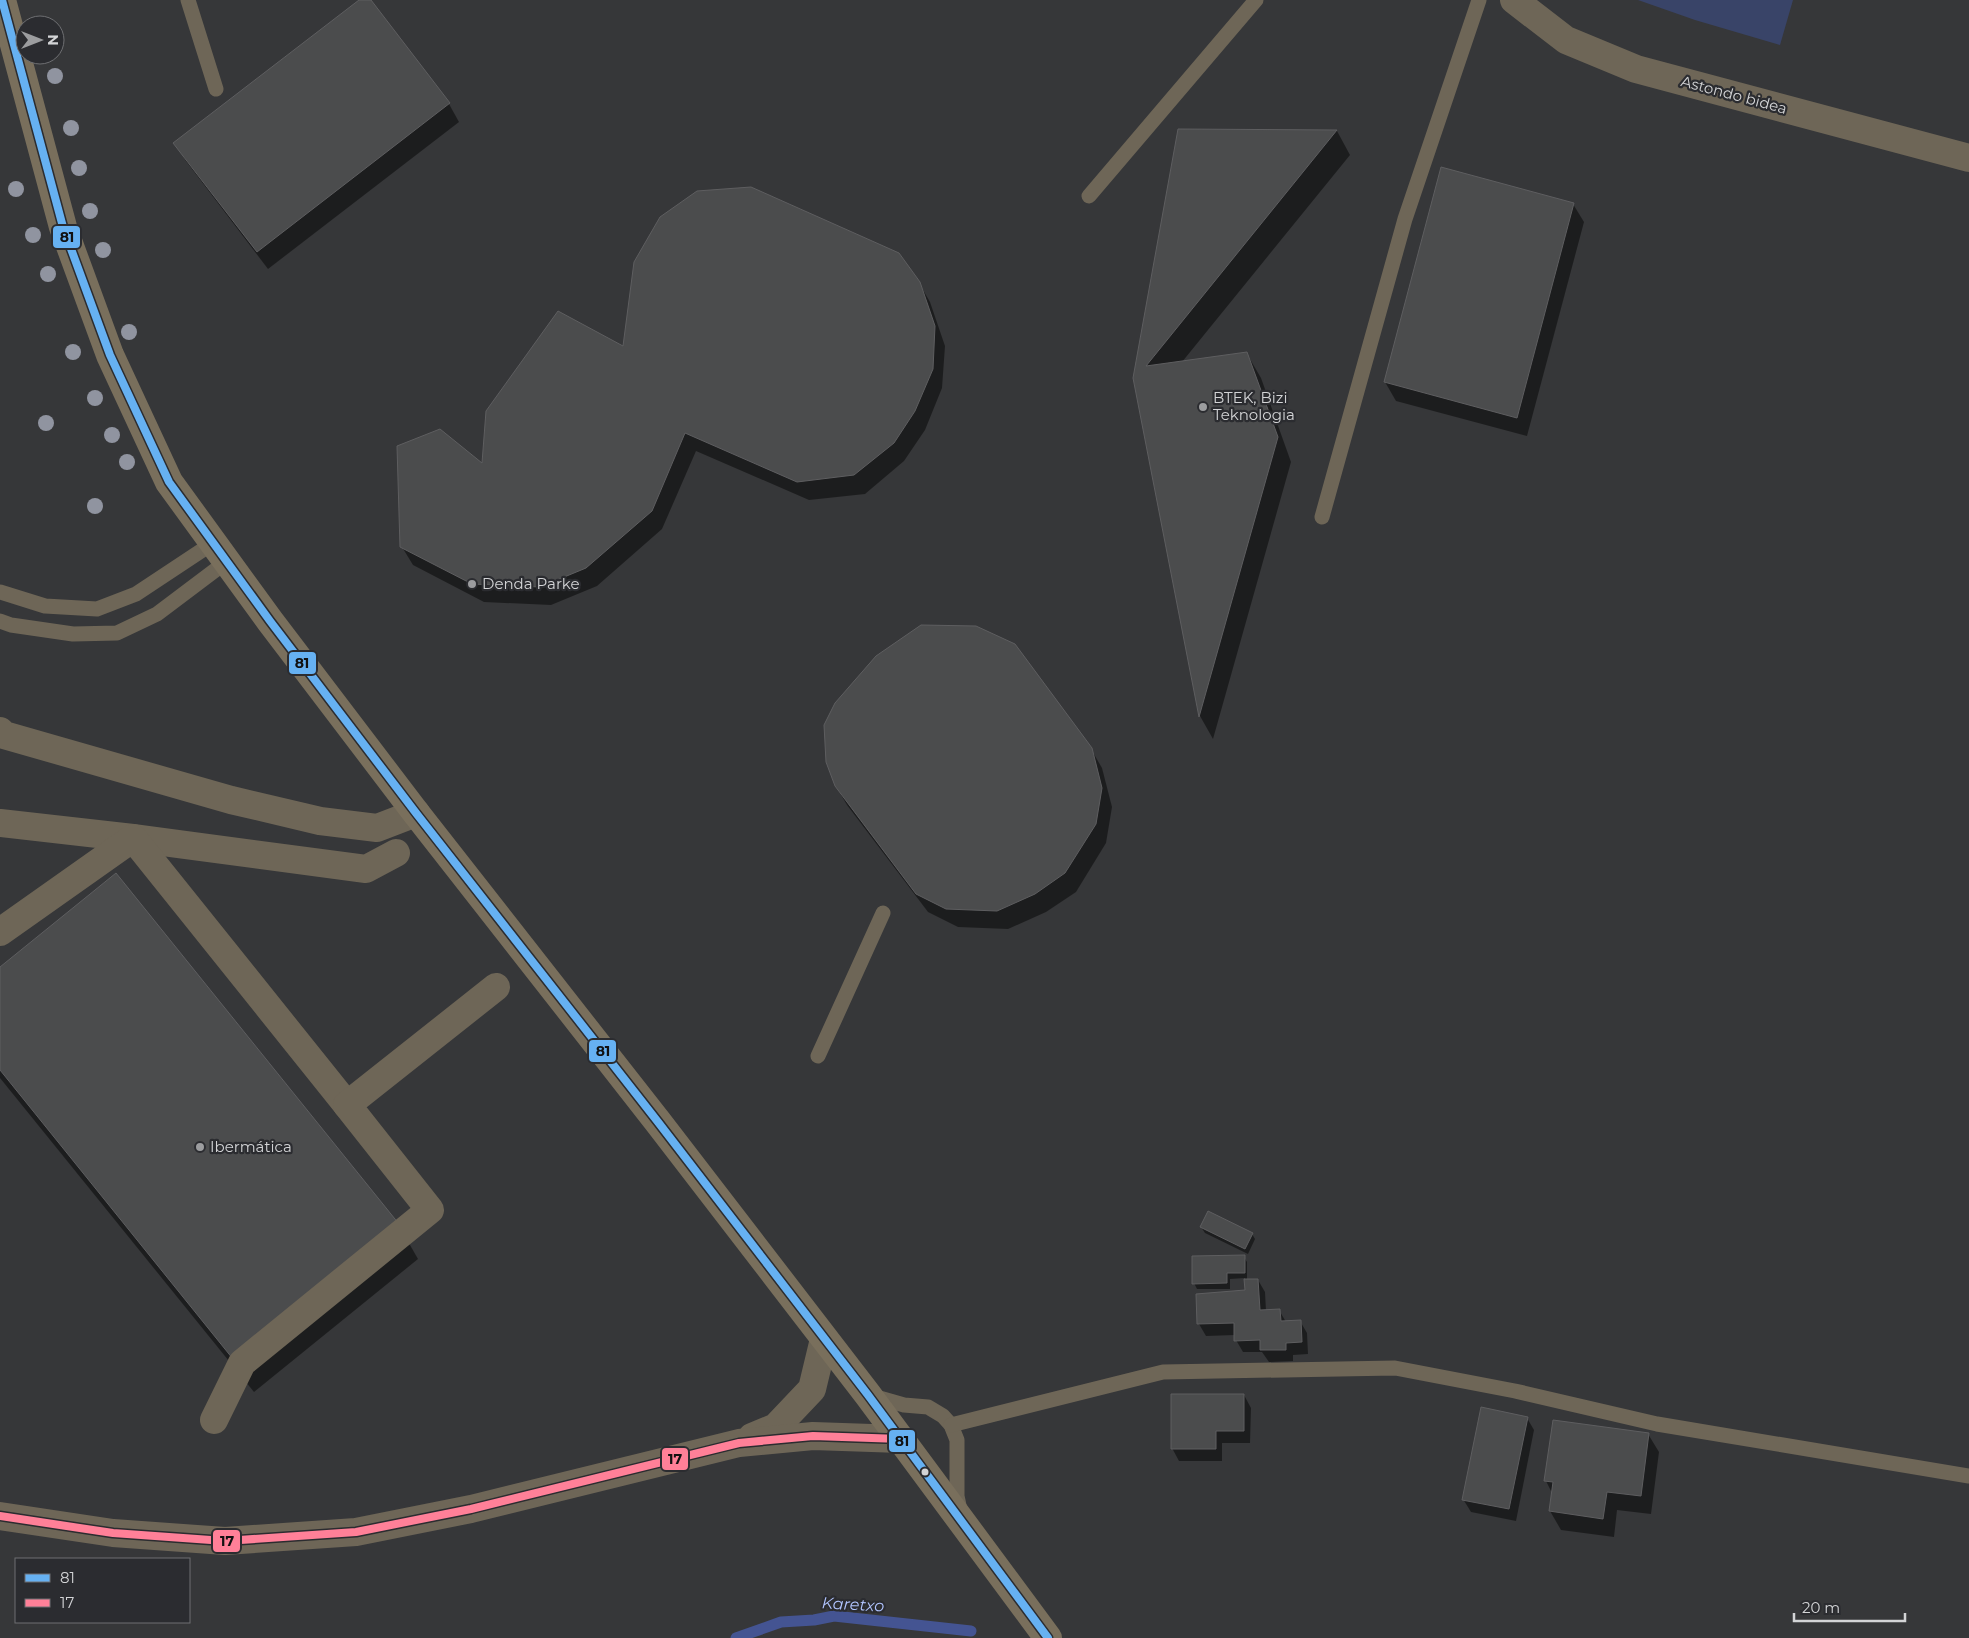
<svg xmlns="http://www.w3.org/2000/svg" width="1969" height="1638" viewBox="0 0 1969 1638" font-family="Montserrat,sans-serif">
  <rect width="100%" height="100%" fill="#363739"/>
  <polygon fill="#394468" points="1638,0 1793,0 1780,45 1695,20"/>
  <g fill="#0007">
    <polygon points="361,0 369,0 449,104 459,122 268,269 186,161 175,143"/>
    <polygon points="1179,130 1337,131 1350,155 1182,362 1247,354 1261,378 1291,462 1213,739 1200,716 1134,377"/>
    <polygon points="1573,204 1584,222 1527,436 1396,401 1385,382"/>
    <polygon points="919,283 930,302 945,346 942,388 925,430 904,461 865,494 809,500 696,451 662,529 597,586 551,605 484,602 413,565 402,547 483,466 624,348"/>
    <polygon points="1091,749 1102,768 1112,807 1106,843 1076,892 1046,912 1008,929 958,927 928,912 847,805 836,786"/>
    <polygon points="0,969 398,1224 418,1259 254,1392 0,1078"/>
    <polygon points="1201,1227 1252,1234 1255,1239 1248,1254 1205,1233"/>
    <polygon points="1244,1257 1247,1262 1247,1280 1258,1280 1265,1292 1266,1311 1279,1310 1286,1322 1300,1321 1307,1333 1308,1354 1293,1355 1293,1361 1269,1362 1262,1352 1243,1352 1236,1340 1235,1335 1206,1336 1199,1324 1246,1291 1245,1278 1230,1279 1230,1289 1197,1289 1194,1283"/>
    <polygon points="1244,1395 1251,1408 1250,1443 1222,1443 1222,1461 1179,1461 1172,1448"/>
    <polygon points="1527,1418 1534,1430 1516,1521 1471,1512 1463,1499"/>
    <polygon points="1648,1434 1659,1452 1651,1514 1617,1510 1614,1537 1561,1530 1550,1511 1552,1493 1546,1481"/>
  </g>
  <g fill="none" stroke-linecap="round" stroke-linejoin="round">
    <polyline stroke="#445492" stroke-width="11" points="736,1638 781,1622 814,1620 834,1616 971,1631"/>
  </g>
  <g fill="#4b4c4d" stroke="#5e5e60">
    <polygon points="359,0 371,0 450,103 257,252 173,143"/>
    <polygon points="1178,129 1337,130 1146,366 1247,352 1278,437 1199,717 1133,378"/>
    <polygon points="1441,167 1574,203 1517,418 1384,382"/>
    <polygon points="751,187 899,253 920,282 935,326 933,369 915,411 894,443 854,475 797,482 685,433 652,511 586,568 540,587 472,584 400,547 397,446 440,429 482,463 486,411 558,311 623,346 634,262 660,217 697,191"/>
    <polygon points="921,625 976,626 1015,644 1092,748 1102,788 1096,824 1065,873 1035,894 997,911 946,909 916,894 835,786 826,762 824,725 835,703 876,656"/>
    <polygon points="116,873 399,1224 233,1359 0,1070 0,967"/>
    <polygon points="1208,1211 1253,1233 1245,1249 1200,1227"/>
    <polygon points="1245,1255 1245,1273 1227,1273 1227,1283 1192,1284 1192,1256"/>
    <polygon points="1244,1279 1258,1279 1260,1310 1280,1309 1281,1321 1301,1320 1302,1342 1286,1343 1286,1350 1260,1350 1260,1340 1234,1341 1234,1323 1197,1324 1196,1294 1245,1290"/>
    <polygon points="1171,1394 1244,1394 1244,1431 1216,1431 1216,1449 1171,1449"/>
    <polygon points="1481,1407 1528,1417 1509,1509 1462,1500"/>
    <polygon points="1553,1420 1649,1433 1641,1496 1607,1492 1603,1519 1549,1511 1553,1482 1544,1481"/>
  </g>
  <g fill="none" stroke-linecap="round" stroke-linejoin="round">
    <g stroke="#6e6657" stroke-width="15">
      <polyline points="188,0 216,89"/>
      <polyline points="1089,196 1256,0"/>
      <polyline points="1322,517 1405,219 1479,0"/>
      <polyline points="0,592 45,606 97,609 136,594 213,543"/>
      <polyline points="0,621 11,625 73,634 117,633 157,614 226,562"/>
      <polyline points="818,1056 883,913"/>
      <polyline points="869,1395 904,1405 928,1407 943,1416 951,1425 957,1440 957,1496 960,1510"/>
      <polyline points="951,1425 1163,1372 1395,1368 1515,1391 1657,1424 1969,1476"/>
    </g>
    <g stroke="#6e6657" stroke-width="28">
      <polyline points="1514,0 1566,40 1636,69 1969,158"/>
      <polyline points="0,731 4,735 231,800 320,821 377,828 416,813"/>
      <polyline points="0,823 133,838 366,869 396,853"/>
      <polyline points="0,932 133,838 347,1105"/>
      <polyline points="214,1420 242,1363 430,1210 347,1105 496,987"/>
      <polyline points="752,1437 776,1427 812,1389 824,1339"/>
      <polyline points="0,1516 113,1533 225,1541 356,1532 471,1509 739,1443 813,1436 901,1439"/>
    </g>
    <polyline stroke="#796f5c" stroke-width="28" points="2,0 63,227 110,355 169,482 270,621 416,813 658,1122 868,1395 1048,1638"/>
    <g stroke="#2b2c30" stroke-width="11">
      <polyline id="bus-1" points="2,0 63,227 110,355 169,482 270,621 416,813 658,1122 868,1395 1048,1638"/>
    </g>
    <g stroke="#2b2c30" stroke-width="11">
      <polyline id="bus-2" points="0,1516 113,1533 225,1541 356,1532 471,1509 739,1443 813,1436 901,1439"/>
    </g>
    <use href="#bus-1" stroke="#66b1f2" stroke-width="8"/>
    <use href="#bus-2" stroke="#ff8098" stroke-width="8"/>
  </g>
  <g fill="#9094a0">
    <circle cx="55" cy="76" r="8"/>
    <circle cx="71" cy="128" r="8"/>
    <circle cx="79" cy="168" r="8"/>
    <circle cx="16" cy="189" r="8"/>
    <circle cx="90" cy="211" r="8"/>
    <circle cx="33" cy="235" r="8"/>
    <circle cx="103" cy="250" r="8"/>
    <circle cx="48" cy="274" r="8"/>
    <circle cx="129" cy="332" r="8"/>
    <circle cx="73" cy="352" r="8"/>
    <circle cx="95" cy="398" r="8"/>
    <circle cx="46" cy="423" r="8"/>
    <circle cx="112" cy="435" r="8"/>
    <circle cx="127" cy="462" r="8"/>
    <circle cx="95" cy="506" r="8"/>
  </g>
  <g fill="#9c9d9f" stroke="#2b2c30" stroke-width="2">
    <circle cx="1203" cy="407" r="5"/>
    <circle cx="472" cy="584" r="5"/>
    <circle cx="200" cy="1147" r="5"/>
  </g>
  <circle fill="#d3d4d6" stroke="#2b2c30" stroke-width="2" cx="925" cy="1472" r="4.5"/>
  <g text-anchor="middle" stroke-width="4.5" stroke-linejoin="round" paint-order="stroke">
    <g font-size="15" fill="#d3d4d6" stroke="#2b2c30">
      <text transform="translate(1734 95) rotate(15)" y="5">Astondo bidea</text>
    </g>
    <g font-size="15" fill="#d3d4d6" stroke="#2b2c30" text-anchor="start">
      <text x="1213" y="403">BTEK, Bizi<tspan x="1213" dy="17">Teknologia</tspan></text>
      <text x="482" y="589">Denda Parke</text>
      <text x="210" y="1152">Ibermática</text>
    </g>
    <g font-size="16" font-style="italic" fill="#b1c4fe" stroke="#2b2c30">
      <text transform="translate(853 1604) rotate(3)" y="6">Karetxo</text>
    </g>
  </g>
  <g stroke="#2b2c30" stroke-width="2">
    <rect x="52" y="225" width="29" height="24" rx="5" fill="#66b1f2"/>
    <rect x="288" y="651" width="29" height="24" rx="5" fill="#66b1f2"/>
    <rect x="588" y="1039" width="29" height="24" rx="5" fill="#66b1f2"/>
    <rect x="888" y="1429" width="28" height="24" rx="5" fill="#66b1f2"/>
    <rect x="661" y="1447" width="28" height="24" rx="5" fill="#ff8098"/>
    <rect x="212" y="1529" width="29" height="24" rx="5" fill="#ff8098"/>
  </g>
  <g font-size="14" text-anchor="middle" font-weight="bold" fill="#111">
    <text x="67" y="242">81</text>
    <text x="302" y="668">81</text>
    <text x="603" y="1056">81</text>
    <text x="902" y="1446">81</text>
    <text x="675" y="1464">17</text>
    <text x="227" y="1546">17</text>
  </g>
  <rect x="15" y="1558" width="175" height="65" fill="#2b2c30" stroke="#6e6f72"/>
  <rect x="25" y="1574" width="25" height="8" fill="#66b1f2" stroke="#6e6f72"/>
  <text x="60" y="1583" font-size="15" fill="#d3d4d6">81</text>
  <rect x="25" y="1599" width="25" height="8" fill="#ff8098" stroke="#6e6f72"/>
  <text x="60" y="1608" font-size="15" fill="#d3d4d6">17</text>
  <g transform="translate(40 40) rotate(90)"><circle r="24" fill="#2b2c30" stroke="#6e6f72"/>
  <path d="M0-4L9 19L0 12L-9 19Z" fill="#9c9d9f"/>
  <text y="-8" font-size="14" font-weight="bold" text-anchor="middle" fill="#d3d4d6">N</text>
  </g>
  <path d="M1794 1613v8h111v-8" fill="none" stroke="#d3d4d6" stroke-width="2.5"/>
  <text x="1802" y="1613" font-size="15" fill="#d3d4d6" stroke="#2b2c30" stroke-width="4" paint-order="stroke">20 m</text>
</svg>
